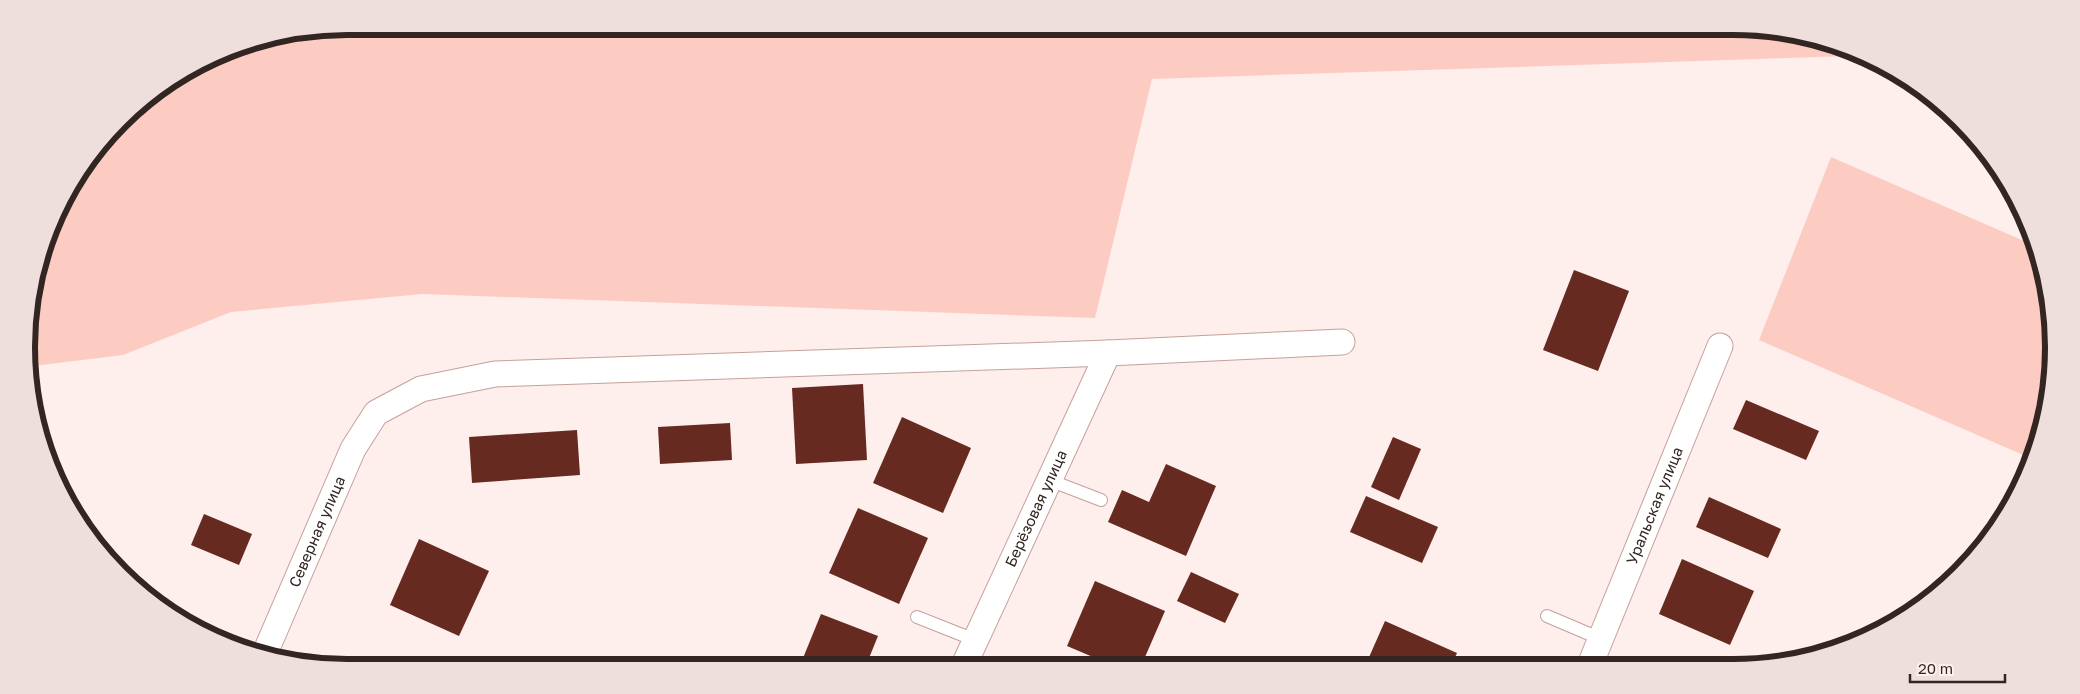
<svg xmlns="http://www.w3.org/2000/svg" width="2080" height="694" viewBox="0 0 2080 694" font-family="'Golos Text',sans-serif">
  <rect width="100%" height="100%" fill="#feefec"/>
  <g fill="#fcccc3">
    <polygon points="347,26 1796,32 1911,80 1931,101 1849,56 1152,79 1095,318 422,294 231,312 123,355 33,366 29,305 59,205 135,106 225,51"/>
    <polygon points="1831,157 2031,244 2048,285 2048,410 2030,458 1759,340"/>
  </g>
  <g fill="#662a21">
    <polygon points="1574,270 1629,291 1598,371 1543,350"/>
    <polygon points="863,384 867,460 796,464 792,388"/>
    <polygon points="1746,400 1819,431 1806,460 1733,429"/>
    <polygon points="902,417 971,448 943,513 873,483"/>
    <polygon points="730,423 732,460 660,464 658,427"/>
    <polygon points="577,430 580,475 472,483 469,437"/>
    <polygon points="1393,437 1421,449 1399,500 1371,487"/>
    <polygon points="1166,464 1216,486 1186,556 1108,522 1122,490 1149,502"/>
    <polygon points="1366,496 1438,527 1422,563 1350,532"/>
    <polygon points="1709,497 1781,529 1768,558 1696,527"/>
    <polygon points="858,508 928,538 899,604 829,573"/>
    <polygon points="204,514 252,534 239,565 191,545"/>
    <polygon points="419,539 489,571 459,636 390,605"/>
    <polygon points="1682,559 1754,591 1730,645 1659,614"/>
    <polygon points="1191,572 1239,594 1225,623 1177,601"/>
    <polygon points="1095,581 1165,611 1142,664 1107,663 1067,646"/>
    <polygon points="821,614 878,636 867,663 801,663"/>
    <polygon points="1385,621 1457,653 1452,664 1366,664"/>
  </g>
  <g fill="none" stroke-linecap="round" stroke-linejoin="round">
    <g stroke="#c4a19b" stroke-width="14">
      <g id="service">
        <polyline points="1049,480 1101,500"/>
        <polyline points="1547,616 1601,639"/>
        <polyline points="917,617 975,640"/>
      </g>
    </g>
    <g stroke="#c4a19b" stroke-width="27">
      <g id="minor">
        <path id="s1" d="M265,653L353,449L376,413L421,389L495,374L1108,353L1342,342"/>
        <path id="s2" d="M965,663L1108,353"/>
        <path id="s3" d="M1590,665L1720,346"/>
      </g>
    </g>
    <use href="#service" stroke="#fff" stroke-width="12"/>
    <use href="#minor" stroke="#fff" stroke-width="25"/>
  </g>
  <g text-anchor="middle" stroke-width="5" stroke-linejoin="round" paint-order="stroke">
    <g font-size="15" fill="#322522" stroke="#feefec">
      <text dy="5" stroke="none"><textPath href="#s3" startOffset="172">Уральская улица</textPath></text>
      <text dy="5" stroke="none"><textPath href="#s2" startOffset="170">Берёзовая улица</textPath></text>
      <text dy="5" stroke="none"><textPath href="#s1" startOffset="132">Северная улица</textPath></text>
    </g>
  </g>
  <path d="M0 0H2080V694H0ZM347 35H1733A312 312 0 0 1 2045 347V347A312 312 0 0 1 1733 659H347A312 312 0 0 1 35 347V347A312 312 0 0 1 347 35Z" fill="#eedfdc" fill-rule="evenodd"/>
  <path fill="none" stroke="#322522" stroke-width="6" d="M347 35H1733A312 312 0 0 1 2045 347V347A312 312 0 0 1 1733 659H347A312 312 0 0 1 35 347V347A312 312 0 0 1 347 35Z"/>
  <path d="M1910 674v8h95v-8" fill="none" stroke="#322522" stroke-width="2.5"/>
  <text x="1918" y="674" font-size="15" fill="#322522" stroke="#feefec" stroke-width="4" paint-order="stroke">20 m</text>
</svg>
